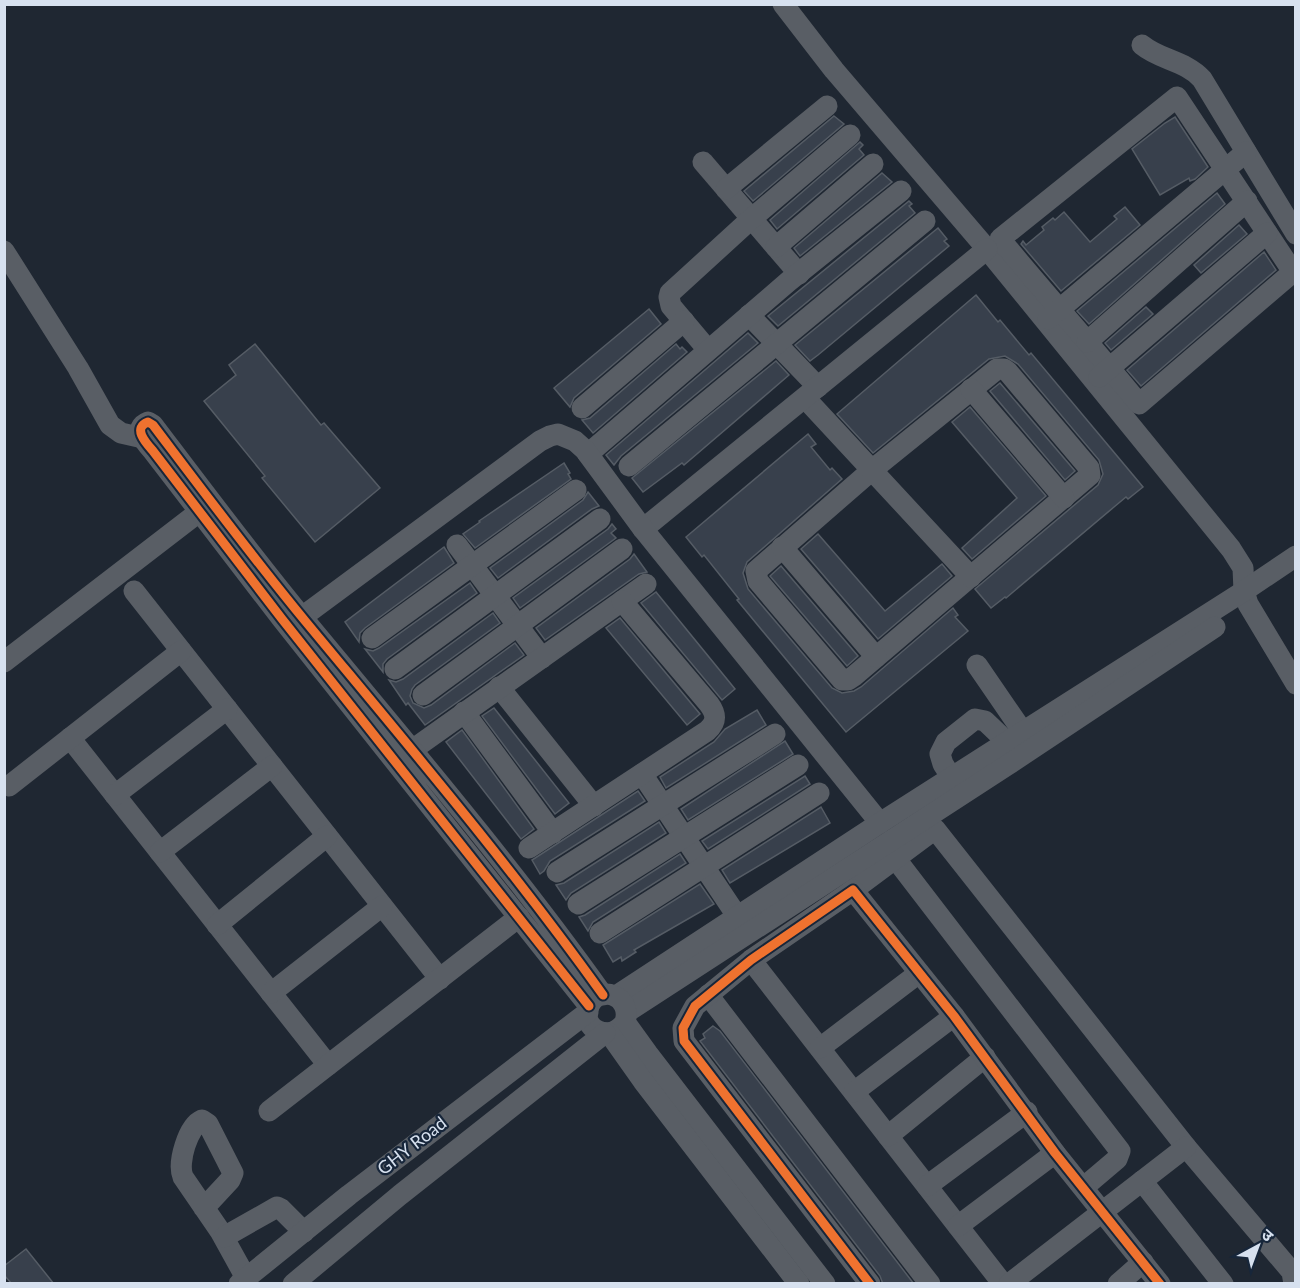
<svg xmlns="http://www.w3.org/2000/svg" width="1300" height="1288" viewBox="0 0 1300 1288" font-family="Lato,'Noto Sans Devanagari',sans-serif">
  <rect width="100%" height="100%" fill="#1f2732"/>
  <g fill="#38404c" stroke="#555c65" stroke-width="1.5">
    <polygon points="834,116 844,124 753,201 744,191"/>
    <polygon points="1175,117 1208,167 1195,179 1190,181 1189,178 1160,195 1132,149 1165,123"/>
    <polygon points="860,142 863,145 859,149 864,155 777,229 770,220"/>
    <polygon points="882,173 892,182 800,256 794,248"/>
    <polygon points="1217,193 1225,204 1089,324 1077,311"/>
    <polygon points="909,201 912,204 909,206 915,213 778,326 768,316"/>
    <polygon points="1125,207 1140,225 1061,291 1021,244 1023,241 1026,245 1044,230 1042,227 1053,218 1055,220 1064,212 1090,242 1117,219 1114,216"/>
    <polygon points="1239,225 1247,234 1201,273 1194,265"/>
    <polygon points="938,228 947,239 944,241 949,246 818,355 810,361 795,345"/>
    <polygon points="1264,252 1276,270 1141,386 1127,370"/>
    <polygon points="976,295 998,322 1000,320 1029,355 1031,353 1143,487 1128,499 1126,497 1114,507 1006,598 1005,597 991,608 975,589 1098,485 1103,474 1099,460 1018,364 1005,356 989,359 873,453 837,414"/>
    <polygon points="1146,307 1153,314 1111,350 1105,343"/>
    <polygon points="649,309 661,324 574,398 570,407 554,388"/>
    <polygon points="748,333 758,343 621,456 614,465 606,455"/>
    <polygon points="255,344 321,425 324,423 380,488 315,542 262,478 265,476 204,401 236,375 229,365"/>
    <polygon points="676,344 680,349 682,347 687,352 593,433 582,420 590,418"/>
    <polygon points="776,361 789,375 684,465 682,463 643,492 632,478"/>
    <polygon points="1000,383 1075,471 1065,480 990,391"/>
    <polygon points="970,407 1046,496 972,559 962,548 1017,498 952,422"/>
    <polygon points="808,434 816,444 811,447 830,470 832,468 842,479 747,562 743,573 748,589 832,688 842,693 854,691 861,687 953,608 958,615 955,617 968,631 846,732 737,600 739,599 704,555 702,557 686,537"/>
    <polygon points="564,463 570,473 568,474 571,479 475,548 463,534 480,522 479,521"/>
    <polygon points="588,492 599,506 592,509 498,578 490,568 583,500"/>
    <polygon points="612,524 616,529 611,533 616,538 520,608 513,598 608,529"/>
    <polygon points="818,534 885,611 942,564 952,576 878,639 801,549"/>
    <polygon points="444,547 454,563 365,628 360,633 359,642 345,622"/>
    <polygon points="634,554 647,572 639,574 545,640 536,628 630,559"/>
    <polygon points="781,566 858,656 847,666 770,576"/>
    <polygon points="470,583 477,593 387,659 383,664 383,672 365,649 373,651 379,648"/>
    <polygon points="656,592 735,689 722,700 641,603"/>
    <polygon points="493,613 500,623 415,685 412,689 410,696 413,703 424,708 431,705 515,643 524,655 425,725 408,703 406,705 389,680 396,682 403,679"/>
    <polygon points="620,618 700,714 687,725 606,628"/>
    <polygon points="494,708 569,803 555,814 482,716"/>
    <polygon points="757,710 766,725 666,788 660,777 714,742 725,729"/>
    <polygon points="462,730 534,829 521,839 446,742"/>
    <polygon points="785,741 793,754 688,820 681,809"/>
    <polygon points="805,776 810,784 708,849 702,841"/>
    <polygon points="638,791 645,801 550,861 544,871 540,874 532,860"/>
    <polygon points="821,807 830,823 730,883 722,870"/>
    <polygon points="659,822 666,833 571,893 566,900 556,885 564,883"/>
    <polygon points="680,854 686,863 593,922 588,931 579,917 585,915"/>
    <polygon points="700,884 714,904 634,950 636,952 622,961 621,957 613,962 603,945"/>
    <polygon points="713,1026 720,1031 914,1284 883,1284 880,1276 700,1041 705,1038 703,1034"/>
    <polygon points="26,1249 54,1284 12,1284 4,1275 4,1266"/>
  </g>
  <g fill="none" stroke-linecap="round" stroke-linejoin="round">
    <g stroke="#595e65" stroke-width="21">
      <polyline points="783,4 834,70 987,249 1231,549 1243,568 1244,591 1248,604 1296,684"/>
      <path d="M1142,45C1160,60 1186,61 1202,79L1296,234"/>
      <path d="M1177,97L1293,272L1139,404C1094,348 1046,295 1000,239Z"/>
      <polyline points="703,162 799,274"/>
      <polyline points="726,189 827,106"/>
      <polyline points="776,247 873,164"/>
      <polyline points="4,251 78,368 110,425 121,433 143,438"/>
      <polyline points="749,315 818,387"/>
      <polyline points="1048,319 1246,152"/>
      <polyline points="1087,342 1247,201"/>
      <polyline points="708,350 671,306 669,297 670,293 751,219 850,135"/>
      <polygon points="997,369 1004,369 1008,372 1089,468 1090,475 854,676 848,680 842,680 758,581 756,571 872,470"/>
      <polyline points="1099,377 1267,233"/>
      <polyline points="971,389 1064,498"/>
      <polyline points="805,398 971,577"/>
      <polyline points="582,408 684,321"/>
      <polyline points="588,454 789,281 901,191"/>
      <polyline points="629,466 925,221"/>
      <polyline points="643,529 987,249"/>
      <polyline points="457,545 542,658"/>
      <polyline points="782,547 876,657"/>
      <polyline points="134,591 440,979"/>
      <polyline points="302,617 540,441 550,436 558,434 575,441 585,450 643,529 880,823"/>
      <polyline points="372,638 576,490"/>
      <polyline points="4,662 199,512"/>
      <polyline points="977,665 1023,732"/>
      <polyline points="395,669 600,519"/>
      <polyline points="499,687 594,806"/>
      <polyline points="423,695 622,549"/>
      <polyline points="464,712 553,833"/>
      <polyline points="70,738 328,1065"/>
      <polyline points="412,750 646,584"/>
      <polyline points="642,774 737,916"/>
      <polyline points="952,778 943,764 940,754 946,742 975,719 985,721 1007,742"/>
      <polyline points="9,786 181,651"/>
      <polyline points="115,795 227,709"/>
      <path d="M529,848L707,731C717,722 717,715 709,704L622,601"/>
      <polyline points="160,852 272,766"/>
      <polyline points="895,858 1120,1151 1117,1159 1084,1187"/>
      <polyline points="557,872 775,734"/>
      <polyline points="853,890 935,829 1186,1147 1292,1272 1294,1284"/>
      <polyline points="578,904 798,765"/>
      <polyline points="217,925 327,836"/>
      <polyline points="600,933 819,793"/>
      <polyline points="751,960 1003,1284"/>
      <polyline points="271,993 382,906"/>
      <polyline points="708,995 930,1284"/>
      <polyline points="616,996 880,823 1244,591 1296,556"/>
      <path d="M589,1006L282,619L153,451C146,443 132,428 148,422L153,425C203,491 253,558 306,622C407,744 510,865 603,995"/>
      <polyline points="627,1012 1006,766 1215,627"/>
      <path d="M625,1022C611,1044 579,1029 589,1006C599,983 633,996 625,1022L648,1054L825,1284"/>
      <polyline points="609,1033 643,1081 799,1284"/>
      <polyline points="820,1048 919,973"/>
      <polyline points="854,1092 954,1016"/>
      <polyline points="269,1111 519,917"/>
      <polyline points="888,1136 985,1057"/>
      <polyline points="1142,1181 1223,1284"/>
      <polyline points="927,1186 1027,1112"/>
      <path d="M204,1208L230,1180L233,1173L208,1124L202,1120C188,1126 177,1163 183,1177L220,1231L246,1278"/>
      <polyline points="958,1226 1055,1153"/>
      <polyline points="224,1237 277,1207 281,1209 304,1232"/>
      <polyline points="239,1284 349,1195 588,1012"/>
      <polyline points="293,1284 400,1195 605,1033"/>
      <polyline points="870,1284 684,1041 683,1028 695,1006 751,960 853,890 954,1016 1055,1153 1160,1284"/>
      <polyline points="1009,1284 1186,1147"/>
      <polyline points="1118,1284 1143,1262"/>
    </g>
    <g stroke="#17263a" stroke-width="13">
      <g id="cycleway">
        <path d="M589,1006L282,619L153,451C146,443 132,428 148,422L153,425C203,491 253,558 306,622C407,744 510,865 603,995"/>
        <polyline points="870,1284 684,1041 683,1028 695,1006 751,960 853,890 954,1016 1055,1153 1160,1284"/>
      </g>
    </g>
    <use href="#cycleway" stroke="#ef722f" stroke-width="9"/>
  </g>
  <g text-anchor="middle" stroke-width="4.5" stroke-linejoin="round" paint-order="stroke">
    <g font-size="18" fill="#d7e1ef" stroke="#17263a">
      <text transform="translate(412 1146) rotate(-38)" y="6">GHY Road</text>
    </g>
  </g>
  <rect width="1300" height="1288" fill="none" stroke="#d7e1ef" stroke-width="12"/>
  <g transform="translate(1258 1246) rotate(41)" stroke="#17263a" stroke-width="4.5" paint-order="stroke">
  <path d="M0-4.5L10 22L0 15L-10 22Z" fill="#d7e1ef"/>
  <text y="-9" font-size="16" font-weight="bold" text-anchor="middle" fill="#d7e1ef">उ</text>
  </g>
</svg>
